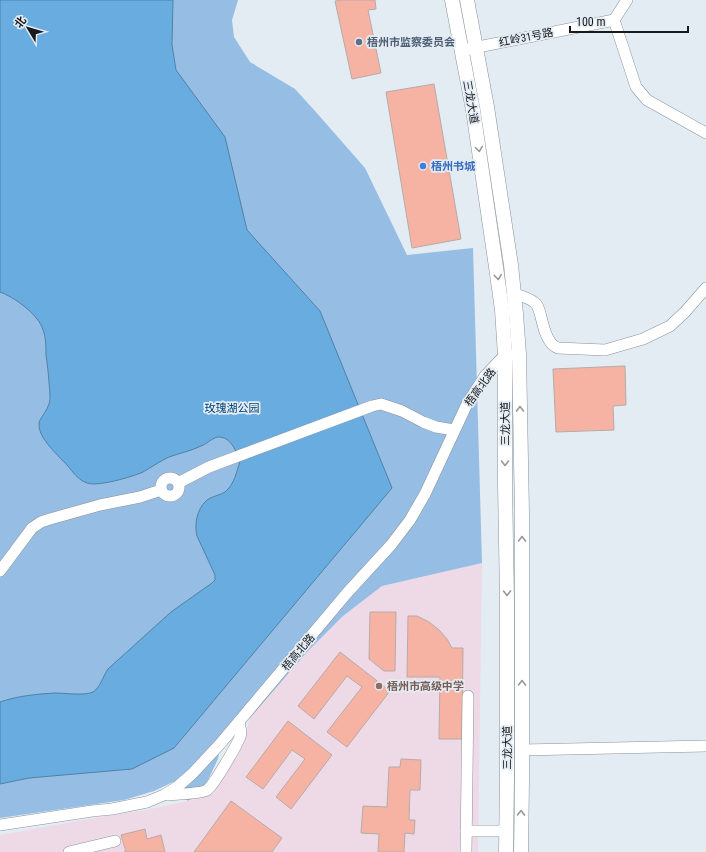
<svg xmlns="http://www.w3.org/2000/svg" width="706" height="852" viewBox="0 0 706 852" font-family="'Roboto Condensed','Noto Sans SC',sans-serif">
  <rect width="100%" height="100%" fill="#e3ebf3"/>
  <polygon fill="#eed9e7" points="482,563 478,852 0,852 0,835 100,817 146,810 188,801 214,793 238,754 246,737 249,719 307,652 343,616 382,586"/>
  <polygon fill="#96bde3" points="0,0 238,0 232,20 234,37 250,62 295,89 315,111 365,168 407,255 473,248 482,563 382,586 343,616 307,652 249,719 242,713 221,738 218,759 206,784 188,801 173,782 154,791 124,800 0,818"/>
  <path fill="#69ade0" stroke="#5081a5" d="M0,0H173L172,45L176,70L225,137L247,230L320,311L392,488L174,748L132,769L29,778L0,784V702C17,696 37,694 55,693C65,693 85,696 93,692C100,688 103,676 108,669L171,612L212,583L215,580V575L197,536C194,525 197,509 206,501C211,496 219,496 225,492C234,485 237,471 240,461C236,452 232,438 220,437C214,436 207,444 201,446C191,451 180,453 169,457C160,461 152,467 143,472C132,477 97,487 87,483C78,480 73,472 67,465C58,455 34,435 40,420C43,415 47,410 49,404C50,401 50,398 50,395C49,381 48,368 46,355C46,346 46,336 42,327C36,313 14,297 0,292Z"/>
  <g fill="#f6b3a3" stroke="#b6aba8">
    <polygon points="341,0 375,0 376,9 368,10 381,73 352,79 335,1"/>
    <polygon points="434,84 461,239 412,248 386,92"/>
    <polygon points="625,366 626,405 613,406 614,430 556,432 553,369"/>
    <polygon points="370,612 396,612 395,671 384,671 369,659"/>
    <polygon points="408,616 417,616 429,622 439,630 447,639 452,648 463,648 462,739 439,739 440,677 407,677"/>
    <polygon points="340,652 390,691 347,747 327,732 362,687 347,676 314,719 298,706"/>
    <polygon points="288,721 332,755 291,809 276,797 305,759 292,750 263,789 246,777"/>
    <polygon points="401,759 421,760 420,790 410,790 409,820 415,820 414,834 405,833 404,852 378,852 379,834 361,833 363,806 387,807 389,767 400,767"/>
    <polygon points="231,801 282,838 272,852 194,852"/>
    <polygon points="145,829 147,839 161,835 165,852 124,852 126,852 121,835"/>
  </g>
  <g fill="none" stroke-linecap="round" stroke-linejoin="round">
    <g stroke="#8b939a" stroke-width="12">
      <g id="minor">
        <polyline points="614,20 636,87 647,100 706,133"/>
        <polyline points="468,49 614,20 627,0"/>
        <path d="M513,293C520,296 531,298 536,304C538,306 539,310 540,313C543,324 546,344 558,348L605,350L643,339L670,326L685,312L706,288"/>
        <circle cx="170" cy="487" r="9"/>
        <polyline points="178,483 209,467 372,406 381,404 402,411 423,422 436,427 454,430"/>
        <polyline points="0,571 32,528 41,522 50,519 100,505 140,497 161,490"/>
        <polyline points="522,750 706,746"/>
        <path d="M167,795C175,794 201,794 207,790C214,785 237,745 240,737C242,732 240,727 239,722"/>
        <polyline points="0,825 92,811 112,809 147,802 164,795 177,787 192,774 220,744 347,593 391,545 410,520 425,494 467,404 485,376 505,355 510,355"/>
        <polyline points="466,831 507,831"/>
        <polyline points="69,852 115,841"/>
        <polyline points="466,852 468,696"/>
      </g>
    </g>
    <g stroke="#8b939a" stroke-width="15">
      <g id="major">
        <polyline points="452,0 473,110 496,267 502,310 505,355 505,484 507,599 507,780 506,852"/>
        <polyline points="467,0 487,107 511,265 516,314 519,354 522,513 522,782 521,852"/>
      </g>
    </g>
    <use href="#minor" stroke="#fff" stroke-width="11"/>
    <use href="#major" stroke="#fff" stroke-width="14"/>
  </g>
  <defs><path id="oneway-chevron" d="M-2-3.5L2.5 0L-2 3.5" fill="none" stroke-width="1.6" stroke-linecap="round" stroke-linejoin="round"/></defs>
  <g stroke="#979899">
    <use href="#oneway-chevron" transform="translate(479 149) rotate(82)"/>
    <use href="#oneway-chevron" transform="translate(498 277) rotate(83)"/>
    <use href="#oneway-chevron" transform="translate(520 409) rotate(-91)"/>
    <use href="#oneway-chevron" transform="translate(505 463) rotate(90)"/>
    <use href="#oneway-chevron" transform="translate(522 539) rotate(-90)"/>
    <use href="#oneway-chevron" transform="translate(507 593) rotate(89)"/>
    <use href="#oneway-chevron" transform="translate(522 683) rotate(-90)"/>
    <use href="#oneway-chevron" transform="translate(521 813) rotate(-89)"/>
  </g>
  <circle fill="#5c6f8a" stroke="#e3ebf3" stroke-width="1.5" cx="359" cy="42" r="4"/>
  <circle fill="#3f7fe0" stroke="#e3ebf3" stroke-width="1.5" cx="423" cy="166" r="4"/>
  <circle fill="#8d6e63" stroke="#e3ebf3" stroke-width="1.5" cx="379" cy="686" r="4"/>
  <g text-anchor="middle" stroke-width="3.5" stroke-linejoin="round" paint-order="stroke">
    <g font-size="11" fill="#17191c" stroke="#e3ebf3">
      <text transform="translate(526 37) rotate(-11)" y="4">红岭31号路</text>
      <text transform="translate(471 102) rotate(80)" y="4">三龙大道</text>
      <text transform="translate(480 387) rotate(-54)" y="4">梧高北路</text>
      <text transform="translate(505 424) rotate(-90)" y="4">三龙大道</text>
      <text transform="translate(298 652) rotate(-50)" y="4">梧高北路</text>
      <text transform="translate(507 748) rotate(-90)" y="4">三龙大道</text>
    </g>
    <g font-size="11" font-weight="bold" fill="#4e5e75" stroke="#e3ebf3" text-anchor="start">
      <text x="367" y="46">梧州市监察委员会</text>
    </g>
    <g font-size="11" font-weight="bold" fill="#366cbe" stroke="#e3ebf3" text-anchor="start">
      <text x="431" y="170">梧州书城</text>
    </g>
    <g font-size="11" fill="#047" stroke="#e3ebf3">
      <text x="232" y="412">玫瑰湖公园</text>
    </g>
    <g font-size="11" font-weight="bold" fill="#785e54" stroke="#e3ebf3" text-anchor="start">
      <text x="387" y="690">梧州市高级中学</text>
    </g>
  </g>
  <g transform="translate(28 28) rotate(308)" stroke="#e3ebf3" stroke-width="3" paint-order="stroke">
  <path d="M0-3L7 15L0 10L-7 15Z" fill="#17191c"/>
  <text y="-6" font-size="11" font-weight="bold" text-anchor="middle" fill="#17191c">北</text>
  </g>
  <path d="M570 26v6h118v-6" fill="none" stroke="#17191c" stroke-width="2"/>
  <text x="576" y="26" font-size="12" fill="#17191c" stroke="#e3ebf3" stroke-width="3" paint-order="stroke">100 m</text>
</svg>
